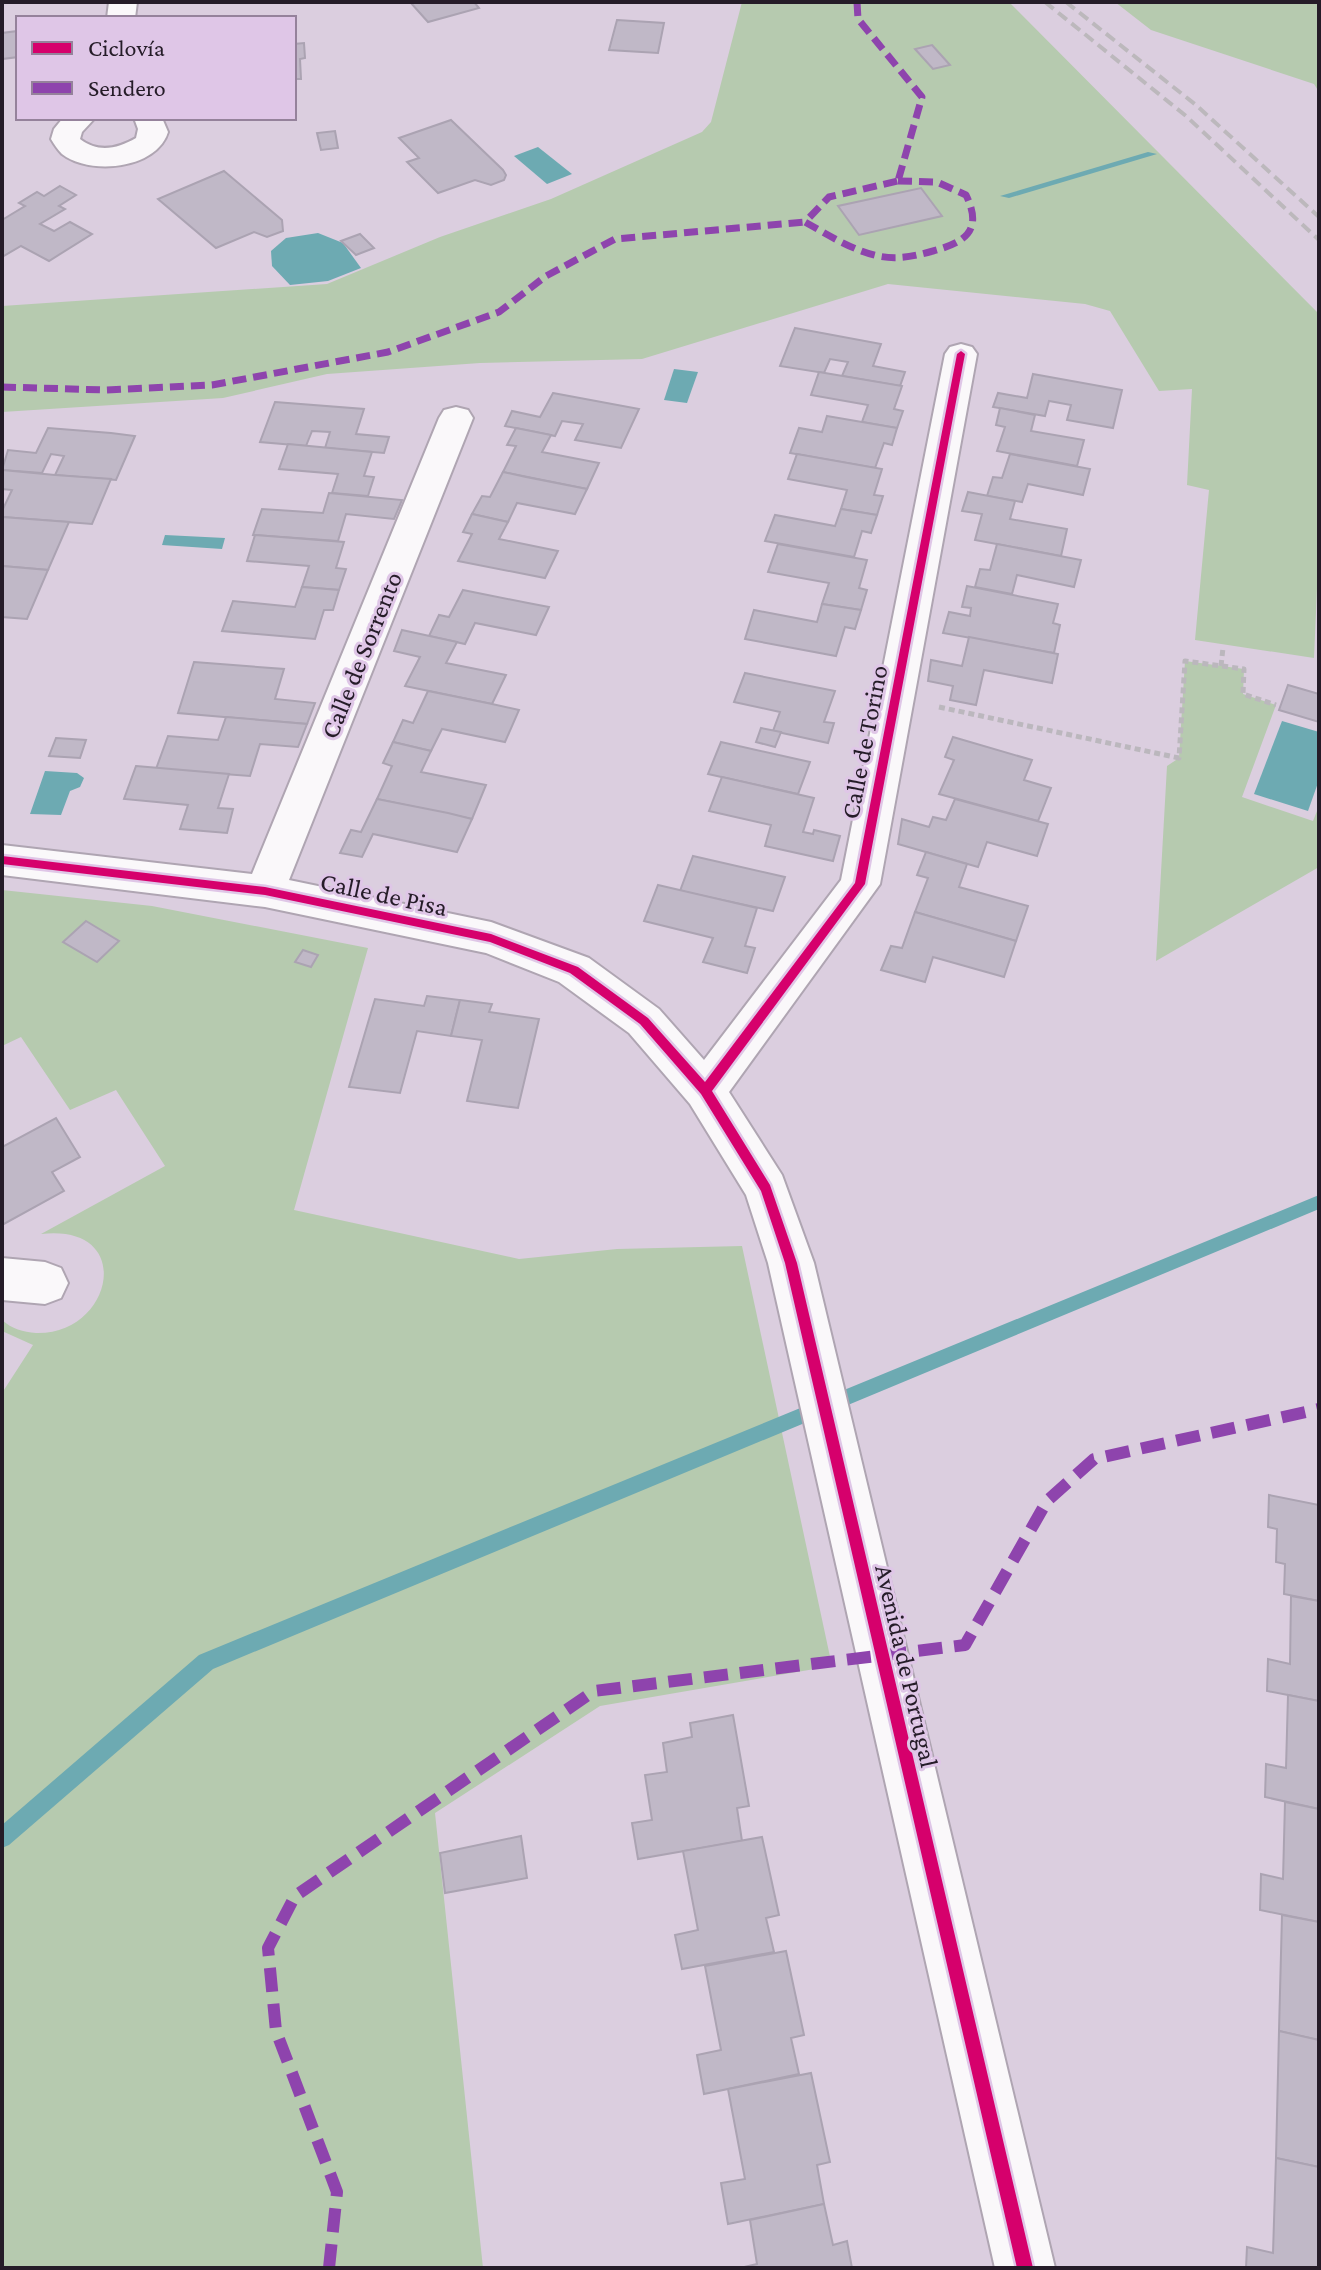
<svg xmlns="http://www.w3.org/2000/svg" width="1321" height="2270" viewBox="0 0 1321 2270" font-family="'Crimson Pro',serif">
  <rect width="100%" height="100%" fill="#dbcedf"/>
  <g fill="#b6caaf">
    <polygon points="742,2 1009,2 1319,314 1319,542 1314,658 1195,640 1209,490 1187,485 1192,389 1159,391 1110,311 1085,304 888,284 642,359 480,363 327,374 223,398 2,412 2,306 327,284 440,237 551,199 702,132 711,122"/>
    <polygon points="1115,2 1319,2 1319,92 1314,84 1151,30"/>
    <polygon points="1185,661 1244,669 1243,694 1276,705 1242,797 1313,821 1319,806 1319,867 1156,961 1167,766 1179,758"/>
    <path d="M2,890L152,906L368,948L294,1210L519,1259L617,1249L742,1246L832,1666L600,1706L435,1813L483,2268H2V1393L33,1345L2,1331V1320C12,1329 23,1332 36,1333C113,1335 137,1223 41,1234L165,1166L116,1090L70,1110L21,1037L2,1046Z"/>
  </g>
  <g fill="#6daab2">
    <polygon points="538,147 572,174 547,184 514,156"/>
    <polygon points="318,233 343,243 361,268 328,281 290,285 272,266 271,251 286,238"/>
    <polygon points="674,369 698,372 687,403 664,400"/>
    <polygon points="165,535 225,538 222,549 162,545"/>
    <polygon points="1282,721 1319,732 1319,780 1308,811 1254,794"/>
    <polygon points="45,771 77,773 84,778 80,787 70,791 61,815 30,814"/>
  </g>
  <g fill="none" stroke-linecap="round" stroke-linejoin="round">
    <g fill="#6daab2" fill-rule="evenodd">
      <polygon points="1148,152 1157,154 1009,198 1000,196"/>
      <polygon points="1319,1195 1319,1209 213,1669 9,1845 2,1848 2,1825 199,1655"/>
    </g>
  </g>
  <g fill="#c0b8c7" stroke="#aba3b2" stroke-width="2">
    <polygon points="410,2 474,2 479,8 428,22"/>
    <polygon points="617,20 664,23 658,53 609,50"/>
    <polygon points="18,31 18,57 2,59 2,33"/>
    <polygon points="304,43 305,58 300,59 301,79 294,79 294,44"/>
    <polygon points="932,45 950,65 933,69 915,49"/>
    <polygon points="451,120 503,170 506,175 504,180 491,185 475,180 438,193 407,162 419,158 399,138"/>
    <polygon points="335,131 338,148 321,150 317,133"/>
    <polygon points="224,171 282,220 283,231 267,237 254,232 216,248 158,199"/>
    <polygon points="60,186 76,195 59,206 65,209 40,224 54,231 70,222 92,234 49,261 21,246 2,257 2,220 25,206 19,203 37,192 44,196"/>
    <polygon points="921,188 942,216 859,235 838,206"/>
    <polygon points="360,234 374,248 356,255 341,241"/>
    <polygon points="795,328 881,344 873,366 905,372 900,386 842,376 848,362 830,359 824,373 780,366"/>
    <polygon points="819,372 902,386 894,409 903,411 897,428 862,422 868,405 811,395"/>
    <polygon points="1033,374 1122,390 1113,428 1067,420 1071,405 1049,401 1045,416 993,407 998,393 1027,398"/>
    <polygon points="553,393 639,409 621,448 575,440 583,424 562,421 555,436 505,426 512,411 540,417"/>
    <polygon points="275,402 364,409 356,434 389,437 384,453 325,448 330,432 312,431 306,446 260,442"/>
    <polygon points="1000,408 1035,415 1031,431 1084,440 1077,466 997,451 1005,427 996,425"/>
    <polygon points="827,416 897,428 892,445 884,443 875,468 790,453 799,428 822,432"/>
    <polygon points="48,428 111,433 135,436 116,480 55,475 64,456 51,454 42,473 2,470 8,450 36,453"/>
    <polygon points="516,428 551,435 542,452 599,463 587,489 503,472 516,446 507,445"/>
    <polygon points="288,444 372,452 364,476 374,477 368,496 332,493 338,474 279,469"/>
    <polygon points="797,454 882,469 874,495 883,496 877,515 841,509 847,490 788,479"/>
    <polygon points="1010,454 1090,469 1083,495 1028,484 1022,502 987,496 993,477 1002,478"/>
    <polygon points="2,470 55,475 111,479 92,524 3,517 2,511 12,490 2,489"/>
    <polygon points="503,472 526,477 587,489 575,514 517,503 508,522 472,514 482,496 490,497"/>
    <polygon points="968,492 1015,501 1010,519 1067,529 1061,556 975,540 982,514 962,511"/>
    <polygon points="329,493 402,500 394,519 346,514 338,541 253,535 262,509 323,513"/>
    <polygon points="841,509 877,515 871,533 862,531 854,557 765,541 775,515 835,526"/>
    <polygon points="472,514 508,522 499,539 558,551 545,578 458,561 472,534 463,532"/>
    <polygon points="2,517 69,522 48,570 2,566"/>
    <polygon points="255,535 344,542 336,568 346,569 339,590 302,587 309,566 247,561"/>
    <polygon points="778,544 867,560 859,588 867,590 861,610 822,604 829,583 768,572"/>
    <polygon points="997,544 1081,560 1074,587 1017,575 1012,594 975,587 980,569 990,570"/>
    <polygon points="2,566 48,570 27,619 2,617"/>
    <polygon points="967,586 1058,604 1053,623 1060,625 1054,653 943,633 949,612 970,616 971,608 962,607"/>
    <polygon points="302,587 339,590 333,610 324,610 315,639 222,631 233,601 295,607"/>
    <polygon points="463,590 528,603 549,607 536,635 475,623 465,644 429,636 439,615 449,617"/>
    <polygon points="822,604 861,610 855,629 845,627 836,656 745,639 754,610 817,622"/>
    <polygon points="402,630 457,642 446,663 506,675 492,704 405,686 420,657 394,651"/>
    <polygon points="969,637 1058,654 1052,683 984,670 976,705 950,700 953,686 928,681 931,660 962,666"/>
    <polygon points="194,662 284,669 275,699 315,703 307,724 178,713"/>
    <polygon points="745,673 835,691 824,722 834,723 828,743 773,731 780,712 734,702"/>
    <polygon points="1288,685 1319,694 1319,722 1279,710"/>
    <polygon points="428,691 492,704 519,710 505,742 442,729 431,751 393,742 403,720 413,723"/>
    <polygon points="226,717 307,724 298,747 260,744 250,776 156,769 168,736 218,740"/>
    <polygon points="761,728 781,732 775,747 756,742"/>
    <polygon points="953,737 1032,760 1024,780 1051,788 1038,821 939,794 954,760 945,757"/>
    <polygon points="56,738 86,740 80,758 49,756"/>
    <polygon points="393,742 431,751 421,772 486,785 472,819 377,799 392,766 383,763"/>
    <polygon points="721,742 810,762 798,794 708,774"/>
    <polygon points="136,766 229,774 218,808 233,809 227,833 180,829 188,805 124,799"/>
    <polygon points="722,777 814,798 803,832 813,834 814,830 840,836 833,861 765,846 771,825 709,811"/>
    <polygon points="377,799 448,813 472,819 457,852 373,834 362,857 340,853 351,830 361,832"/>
    <polygon points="955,799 1048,824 1037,856 987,842 978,867 898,844 902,819 929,827 933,817 946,820"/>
    <polygon points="926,852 967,864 959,887 1028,906 1016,941 915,912 928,878 917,875"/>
    <polygon points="693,856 785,877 773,911 680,891"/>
    <polygon points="658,885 757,908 745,946 755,948 747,973 703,962 713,938 644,921"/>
    <polygon points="915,912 1016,941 1004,977 933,957 925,982 881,970 891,946 902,948"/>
    <polygon points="86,921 119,941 97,962 63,942"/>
    <polygon points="303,950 318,955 311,967 295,962"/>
    <polygon points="427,996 460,1000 451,1036 417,1031 400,1093 349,1087 375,999 424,1006"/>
    <polygon points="460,1000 492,1004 489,1012 539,1019 518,1108 467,1101 482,1040 451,1036"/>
    <polygon points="56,1118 80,1157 52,1172 64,1191 2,1225 2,1147"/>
    <polygon points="1269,1495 1319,1505 1319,1601 1284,1594 1285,1564 1276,1562 1277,1529 1268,1527"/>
    <polygon points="1291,1596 1319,1601 1319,1701 1267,1691 1268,1659 1290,1664"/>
    <polygon points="1288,1695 1319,1701 1319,1809 1265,1797 1266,1764 1286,1768"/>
    <polygon points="733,1715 749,1806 737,1808 742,1841 638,1859 632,1823 652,1820 645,1775 667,1772 663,1743 692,1737 690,1723"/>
    <polygon points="1285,1802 1319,1809 1319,1922 1260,1910 1261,1874 1283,1879"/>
    <polygon points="521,1836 527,1878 445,1893 440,1853"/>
    <polygon points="762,1837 779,1915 766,1918 774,1952 682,1969 675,1935 698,1930 683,1851"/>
    <polygon points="1282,1915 1319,1922 1319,2040 1279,2031"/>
    <polygon points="786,1951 804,2035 791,2038 799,2074 704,2094 697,2055 721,2050 705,1966"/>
    <polygon points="1279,2031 1319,2040 1319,2167 1276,2158"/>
    <polygon points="811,2073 830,2162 817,2165 824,2204 728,2224 721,2183 745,2179 728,2089"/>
    <polygon points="1276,2158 1319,2167 1319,2268 1246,2268 1247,2247 1273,2253"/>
    <polygon points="824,2204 833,2245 847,2241 852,2268 740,2268 757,2264 750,2220"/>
  </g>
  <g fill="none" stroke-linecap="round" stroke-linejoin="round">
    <g stroke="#afa5b2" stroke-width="4">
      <g id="street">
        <polygon points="109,2 137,2 135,18 107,18"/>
        <path d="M63,118H95L82,132L80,139C98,153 117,149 136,138L138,129L134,118H162L168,132C157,169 90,176 62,154C58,150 54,144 51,139L54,129Z"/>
        <polygon points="961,344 972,347 977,354 880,884 729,1092 782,1175 814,1263 1055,2268 995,2268 768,1263 746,1195 690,1104 629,1033 559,982 486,953 265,907 2,875 2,845 252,874 439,418 444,410 456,407 468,410 473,418 289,880 491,922 589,958 659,1009 704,1060 841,880 945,354 950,347"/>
        <polygon points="2,1258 45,1262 61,1268 68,1283 61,1298 45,1304 2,1300"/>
      </g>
    </g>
    <g stroke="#bbb7bd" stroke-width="5" stroke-dasharray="6 4" stroke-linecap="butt">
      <polyline points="1221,666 1223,648"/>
      <polyline points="939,707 1179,758 1185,661 1244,669 1243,694 1276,705"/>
    </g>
    <use href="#street" fill="#faf8fa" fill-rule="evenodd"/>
    <g stroke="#bcb8bc" stroke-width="4" stroke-dasharray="11 6" stroke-linecap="butt">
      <polyline points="1045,2 1186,116 1319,240"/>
      <polyline points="1066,2 1196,105 1319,217"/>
    </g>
    <g stroke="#8e44ad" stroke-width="7" stroke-dasharray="14 7" stroke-linecap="butt">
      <polyline points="857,2 858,19 922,97 898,181"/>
      <path d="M898,181L937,182L966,195C983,230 966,242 933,251C915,256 898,260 878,256C852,250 828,235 805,222L829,197Z"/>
      <polyline points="2,387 106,390 212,385 388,352 499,312 546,276 615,239 805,222"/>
    </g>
    <polyline stroke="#8e44ad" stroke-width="12" stroke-dasharray="24 12" stroke-linecap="butt" points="329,2268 337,2192 276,2031 268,1948 295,1896 594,1691 965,1645 1047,1501 1094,1459 1319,1409"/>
    <g stroke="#dfc6e7" stroke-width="5">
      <polygon id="cycleway" points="961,351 965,354 865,884 712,1091 770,1185 797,1263 1033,2268 1017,2268 785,1263 761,1191 701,1094 640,1024 570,973 490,942 265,895 2,864 2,856 265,887 491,934 578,967 648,1018 705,1082 855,883 957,354"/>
    </g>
    <use href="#cycleway" fill="#d6006c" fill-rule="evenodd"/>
  </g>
  <g text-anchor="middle" stroke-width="6" stroke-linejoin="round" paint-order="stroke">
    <g font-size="26" fill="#251c28" stroke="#dfc6e7">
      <text transform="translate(361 655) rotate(-68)" y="9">Calle de Sorrento</text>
      <text transform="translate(864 742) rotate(-79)" y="9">Calle de Torino</text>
      <text transform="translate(384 894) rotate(12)" y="9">Calle de Pisa</text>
      <text transform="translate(907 1666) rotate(77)" y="9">Avenida de Portugal</text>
    </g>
  </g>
  <rect width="1321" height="2270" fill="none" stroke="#251c28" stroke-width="8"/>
  <rect x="16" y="16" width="280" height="104" fill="#dfc6e7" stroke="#95829b" stroke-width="2"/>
  <rect x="32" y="42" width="40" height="12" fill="#d6006c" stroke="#95829b" stroke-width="2"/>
  <text x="88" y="56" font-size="24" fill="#251c28">Ciclovía</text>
  <rect x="32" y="82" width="40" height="12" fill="#8e44ad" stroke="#95829b" stroke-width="2"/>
  <text x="88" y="96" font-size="24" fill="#251c28">Sendero</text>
</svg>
